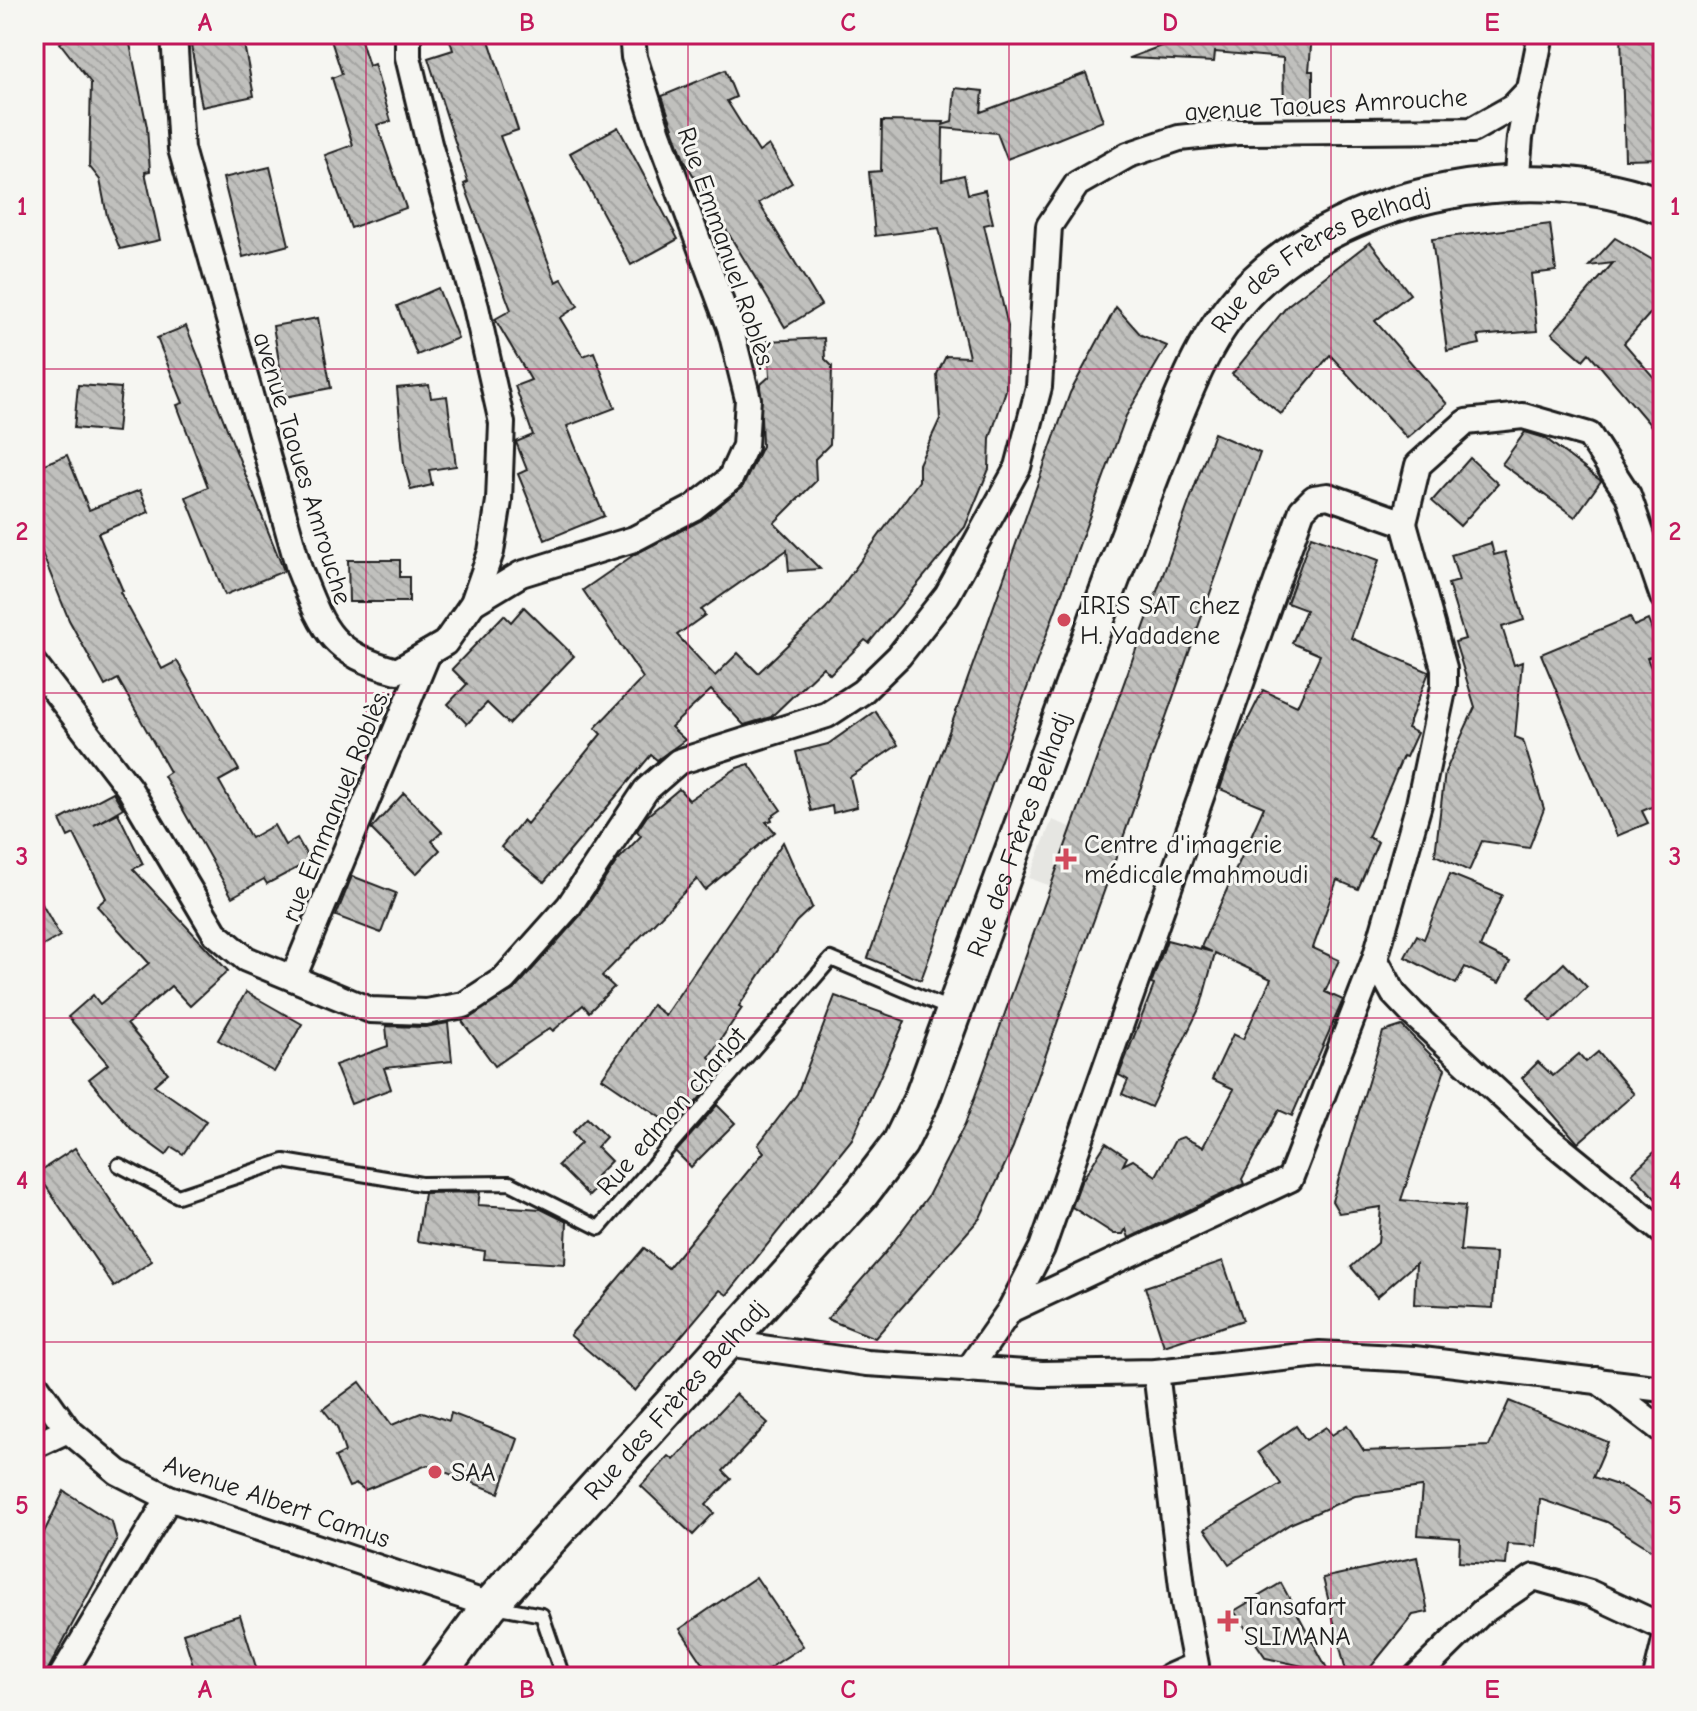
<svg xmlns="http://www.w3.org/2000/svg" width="1697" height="1711" viewBox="0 0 1697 1711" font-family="'Comic Neue',sans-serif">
  <defs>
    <pattern id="building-back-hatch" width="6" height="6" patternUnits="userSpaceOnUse" patternTransform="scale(2)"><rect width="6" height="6" fill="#c0c0bd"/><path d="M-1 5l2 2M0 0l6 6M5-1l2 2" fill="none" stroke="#a4a4a2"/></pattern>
  </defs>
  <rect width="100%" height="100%" fill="#f6f6f2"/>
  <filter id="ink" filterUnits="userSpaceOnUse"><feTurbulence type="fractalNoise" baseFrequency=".0125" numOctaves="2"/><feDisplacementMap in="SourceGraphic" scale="16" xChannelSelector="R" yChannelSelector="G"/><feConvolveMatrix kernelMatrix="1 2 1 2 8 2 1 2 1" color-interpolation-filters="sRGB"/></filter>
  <g filter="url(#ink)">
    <polygon fill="#e6e6e2" points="1052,820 1103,839 1081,897 1029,878"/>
    <g fill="url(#building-back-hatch)" stroke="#1c1c1c" stroke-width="2">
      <polygon points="72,34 128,34 147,127 150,171 145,172 160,240 120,249 107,216 100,180 89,166 91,83 60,43"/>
      <polygon points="189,34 242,34 254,96 202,107"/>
      <polygon points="329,34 359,34 369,66 374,64 391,121 377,125 406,208 351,228 325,155 353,145 332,78 342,74"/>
      <polygon points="448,34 487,34 518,130 500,136 556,282 562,279 578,306 560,318 583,356 594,352 615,408 567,426 604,516 545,540 518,474 527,470 516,442 533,435 515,386 531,380 495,319 511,310 464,184 468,182 428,58 453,50"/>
      <polygon points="1177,34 1312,34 1309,71 1313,71 1313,112 1284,112 1283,58 1215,52 1214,62 1129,58 1177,40"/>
      <polygon points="1621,34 1663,34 1663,158 1625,159"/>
      <polygon points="725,70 736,97 727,101 759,152 769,145 792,183 759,203 821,305 785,327 684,160 662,96"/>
      <polygon points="1086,73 1103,121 1028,151 1007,159 997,133 943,128 942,180 964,175 968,194 985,190 993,223 984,225 1008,326 1006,390 990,438 989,469 965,527 869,643 865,640 830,674 823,667 771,717 744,725 711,690 671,727 685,740 657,760 651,755 544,882 501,847 523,820 527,824 601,734 595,728 643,678 583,590 635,554 702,520 743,486 762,446 760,385 770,376 768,341 824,338 825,359 832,366 830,444 815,459 816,481 774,523 820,569 789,571 787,550 701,610 705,615 677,635 715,676 738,653 758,673 826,608 919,481 919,464 940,419 937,374 946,356 969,357 939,228 875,236 869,172 881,171 882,121 944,122 943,125 952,122 955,88 983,91 981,112"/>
      <polygon points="618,127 678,239 631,265 570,153"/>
      <polygon points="270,167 289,245 243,257 223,178"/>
      <polygon points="1550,224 1556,271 1531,274 1537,331 1478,336 1480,344 1447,351 1432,239"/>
      <polygon points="1615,238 1663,266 1663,299 1624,343 1663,388 1663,417 1652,427 1589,353 1583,360 1552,333 1613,263 1589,266"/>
      <polygon points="1370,242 1410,294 1375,321 1447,404 1407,438 1330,355 1281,414 1232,374 1288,305"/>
      <polygon points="438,288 458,338 417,355 397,306"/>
      <polygon points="1116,307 1141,335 1167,346 1126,416 921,980 868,958 1070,393"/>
      <polygon points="318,318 331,388 285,397 273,326"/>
      <polygon points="186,326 284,571 225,595 186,497 208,487 177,405 183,403 157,338"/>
      <polygon points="78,385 121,388 117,432 74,428"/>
      <polygon points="429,385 431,398 447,396 456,466 429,470 432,485 411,490 404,464 397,388"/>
      <polygon points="1525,432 1545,438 1601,481 1575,517 1502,464"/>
      <polygon points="1214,433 1260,453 1013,1147 980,1218 875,1338 827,1319 885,1253 928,1196 965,1124"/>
      <polygon points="67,455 89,510 140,490 149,512 98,533 123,591 120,592 162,669 177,661 239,770 219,781 251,838 274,825 285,845 297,838 310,861 267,884 264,879 232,897 164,776 170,772 118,679 105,686 69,620 34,533 34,468"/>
      <polygon points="1470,458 1498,484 1460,526 1432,501"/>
      <polygon points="1311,536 1379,560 1351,638 1429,672 1407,728 1417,733 1406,757 1403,756 1368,837 1378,842 1358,889 1337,880 1313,948 1339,960 1325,992 1343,1000 1292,1116 1279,1110 1242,1179 1244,1184 1129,1238 1126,1229 1123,1234 1114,1234 1072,1207 1081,1182 1106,1143 1127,1157 1123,1165 1133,1160 1156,1176 1175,1140 1183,1137 1203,1147 1234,1089 1212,1079 1233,1034 1243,1039 1271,979 1215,953 1201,1005 1151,1107 1122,1094 1128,1080 1119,1075 1154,985 1151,984 1167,940 1212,952 1201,947 1264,807 1220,789 1233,750 1263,690 1297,706 1320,655 1292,643 1306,610 1287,603"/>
      <polygon points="1491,543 1494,555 1505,552 1524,620 1502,627 1514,665 1522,662 1515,737 1523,740 1544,809 1529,848 1482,841 1469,871 1435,855 1445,772 1475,707 1455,642 1465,639 1448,584 1459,581 1451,555"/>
      <polygon points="348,560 400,560 400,577 409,577 409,602 349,602"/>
      <polygon points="524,607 574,656 509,724 487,703 467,724 448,704 467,684 452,669 504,615 511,622"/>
      <polygon points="1630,617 1634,626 1648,620 1661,652 1647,658 1663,696 1663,802 1642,811 1648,823 1617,836 1541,654"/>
      <polygon points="875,711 898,745 850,777 857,807 833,813 832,806 811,811 796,752 828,744"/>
      <polygon points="749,764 781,810 771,817 772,820 766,822 775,832 705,890 697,879 602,976 614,987 589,1012 583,1005 553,1031 550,1028 495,1066 462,1021 515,989 580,916 617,861 641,836 637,831 647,816 679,789 689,800 737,768"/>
      <polygon points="113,792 123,808 94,825 118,813 143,864 133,869 228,971 190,1006 171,986 127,1024 168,1073 154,1085 206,1121 183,1154 172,1147 166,1155 133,1131 89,1079 108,1064 68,1017 93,995 100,1004 149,963 97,906 106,898 74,834 68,837 60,820"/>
      <polygon points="404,793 442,832 432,841 440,850 416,874 371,829"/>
      <polygon points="783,842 812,907 796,922 739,1006 742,1008 709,1057 717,1066 697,1084 705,1092 674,1127 602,1078 652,1005 665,1015"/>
      <polygon points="1450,874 1502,895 1480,947 1510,962 1499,983 1465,967 1456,984 1405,957 1417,935 1424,939"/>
      <polygon points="352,876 396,893 381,933 336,916"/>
      <polygon points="34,890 60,936 34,951"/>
      <polygon points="1564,963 1587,987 1551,1022 1528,997"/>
      <polygon points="246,992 302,1024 274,1072 218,1040"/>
      <polygon points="835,996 905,1021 852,1139 727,1295 720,1290 635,1391 570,1335 644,1248 668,1268 764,1152 758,1145 797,1094"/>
      <polygon points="448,1023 452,1061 384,1068 391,1089 351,1104 335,1065 388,1046 386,1026 425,1027"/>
      <polygon points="1402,1026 1445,1069 1401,1200 1465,1206 1460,1251 1496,1253 1493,1308 1414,1304 1416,1263 1377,1297 1351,1267 1378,1243 1381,1207 1339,1213 1332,1201 1383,1032"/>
      <polygon points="1598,1052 1634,1094 1578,1143 1522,1078 1538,1062 1553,1076 1579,1054 1586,1062"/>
      <polygon points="717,1105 735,1123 691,1167 676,1152"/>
      <polygon points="587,1118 606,1137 597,1147 611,1161 596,1176 603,1182 589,1196 558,1165 581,1143 572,1133"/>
      <polygon points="1663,1144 1663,1207 1632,1173"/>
      <polygon points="75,1148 152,1261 114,1287 37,1173"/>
      <polygon points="480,1192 478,1205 541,1209 567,1222 565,1264 484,1259 485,1251 417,1241 424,1193"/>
      <polygon points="1223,1261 1243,1320 1164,1346 1145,1287"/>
      <polygon points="360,1382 392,1425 423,1412 449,1421 451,1413 518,1439 499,1493 427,1465 365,1490 357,1484 349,1487 335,1457 345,1452 337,1427 323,1409"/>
      <polygon points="736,1394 768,1423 723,1471 731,1479 706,1505 714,1513 693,1535 641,1486 669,1456 674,1460"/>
      <polygon points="1509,1401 1608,1442 1593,1477 1623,1487 1663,1511 1663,1557 1607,1522 1540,1499 1536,1546 1508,1544 1506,1565 1459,1562 1460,1538 1418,1535 1422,1487 1355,1496 1290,1524 1229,1564 1205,1529 1281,1484 1258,1452 1296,1426 1306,1440 1326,1427 1332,1435 1347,1425 1364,1451 1489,1446"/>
      <polygon points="64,1491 112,1522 117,1541 44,1677 34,1677 34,1553"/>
      <polygon points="1417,1557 1428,1612 1413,1615 1370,1668 1346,1671 1323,1578"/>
      <polygon points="756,1577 803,1646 756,1677 712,1677 680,1629"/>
      <polygon points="1281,1583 1329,1672 1329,1674 1304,1677 1303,1666 1266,1658 1234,1611"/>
      <polygon points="240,1615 259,1677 197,1677 183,1633"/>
    </g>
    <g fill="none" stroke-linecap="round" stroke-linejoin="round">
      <g stroke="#1c1c1c" stroke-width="18">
        <g id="service">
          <polyline points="119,1165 178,1196 284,1161 421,1184 510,1183 599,1228 831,959 952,1010"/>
          <polyline points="495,1606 542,1615 563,1677"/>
          <polyline points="1650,1677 1662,1627"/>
        </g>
      </g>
      <g stroke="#1c1c1c" stroke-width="30">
        <g id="minor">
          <path d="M174,34L181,149L299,569C323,629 329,653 397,671L445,643L473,603L491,552L499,501L502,423L476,307L429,144L408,57V34"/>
          <polyline points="1516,185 1520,138 1529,91"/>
          <polyline points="473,603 521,574 634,539 693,508 730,479 745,446 748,399 730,327 658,133 634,57 632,34"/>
          <polyline points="34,664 129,788 215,933 246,959 370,1010 426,1012 464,1005 504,979 569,906 646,790 678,762 827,715 862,692 899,656 947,595 1018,467 1039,387 1049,226 1077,184 1128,155 1179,138 1237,132 1472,130 1513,107 1530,89 1541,34"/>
          <polyline points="1375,959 1394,994 1413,1014 1544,1135 1663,1232"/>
          <polyline points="293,978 428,653"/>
          <polyline points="1010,1310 1290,1179 1375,959 1419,804 1444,686 1444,668 1404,523 1418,465 1466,422 1523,416 1589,435 1628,495 1663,597"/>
          <polyline points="727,1343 867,1363 1042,1374 1156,1372 1320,1354 1414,1359 1663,1389"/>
          <polyline points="968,1370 1010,1310 1042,1248 1302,510 1314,498 1328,496 1404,523"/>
          <polyline points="1156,1372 1184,1603 1196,1665 1169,1677"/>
          <polyline points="1597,1380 1663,1431"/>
          <polyline points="34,1382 68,1430 118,1472 169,1498 490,1605"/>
          <polyline points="34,1446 68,1430"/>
          <polyline points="61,1677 169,1498"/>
          <polyline points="1416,1677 1482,1612 1534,1577 1590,1593 1663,1627"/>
        </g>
      </g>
      <g stroke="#1c1c1c" stroke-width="40">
        <g id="secondary">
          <path id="s1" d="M437,1677L490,1605L861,1194L900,1143L922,1098C981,938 1039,779 1097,619C1116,567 1136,516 1156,464C1181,400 1203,334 1253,285C1351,190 1537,156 1663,207"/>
        </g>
      </g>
      <use href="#service" stroke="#f6f6f2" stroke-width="12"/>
      <use href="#minor" stroke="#f6f6f2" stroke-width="24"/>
      <use href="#secondary" stroke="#f6f6f2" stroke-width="34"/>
    </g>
  </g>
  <path fill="none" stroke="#c2185b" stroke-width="2" stroke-opacity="0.55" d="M366,34V1677M688,34V1677M1009,34V1677M1331,34V1677M34,369H1663M34,693H1663M34,1018H1663M34,1342H1663"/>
  <g fill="#d1495b" stroke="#f6f6f2" stroke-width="3">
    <circle cx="1064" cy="620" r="8"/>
    <path d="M1062 847h8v8h8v8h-8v8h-8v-8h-8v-8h8z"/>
    <circle cx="435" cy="1472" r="8"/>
    <path d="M1224 1609h8v8h8v8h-8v8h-8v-8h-8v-8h8z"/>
  </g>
  <g text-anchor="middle" stroke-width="6" stroke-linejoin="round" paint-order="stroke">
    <g font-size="26" fill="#1c1c1c" stroke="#f6f6f2">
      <text transform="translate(1326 104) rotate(-3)" y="9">avenue Taoues Amrouche</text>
      <text transform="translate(727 248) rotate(71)" y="9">Rue Emmanuel Roblès.</text>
      <text dy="9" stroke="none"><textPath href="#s1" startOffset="1710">Rue des Frères Belhadj</textPath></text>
      <text transform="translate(303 468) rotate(73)" y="9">avenue Taoues Amrouche</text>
      <text transform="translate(335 805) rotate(-68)" y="9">rue Emmanuel Roblès.</text>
      <text dy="9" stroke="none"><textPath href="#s1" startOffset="1038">Rue des Frères Belhadj</textPath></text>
      <text transform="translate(671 1111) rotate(-49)" y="9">Rue edmon charlot</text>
      <text dy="9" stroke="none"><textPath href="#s1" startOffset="366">Rue des Frères Belhadj</textPath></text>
      <text transform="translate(277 1501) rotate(19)" y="9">Avenue Albert Camus</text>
    </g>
    <g font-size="26" fill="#1c1c1c" stroke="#f6f6f2" text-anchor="start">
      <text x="1080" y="614">IRIS SAT chez<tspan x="1080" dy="30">H. Yadadene</tspan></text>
      <text x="1084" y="853">Centre d'imagerie<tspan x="1084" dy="30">médicale mahmoudi</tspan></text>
      <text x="451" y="1481">SAA</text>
      <text x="1244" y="1615">Tansafart<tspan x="1244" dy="30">SLIMANA</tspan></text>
    </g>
  </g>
  <rect width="1697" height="1711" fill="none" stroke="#f6f6f2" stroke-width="88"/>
  <rect x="44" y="44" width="1609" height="1623" fill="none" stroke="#c2185b" stroke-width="3"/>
  <g font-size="26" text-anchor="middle" font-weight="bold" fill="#c2185b">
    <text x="205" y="31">A</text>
    <text x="527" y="31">B</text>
    <text x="848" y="31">C</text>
    <text x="1170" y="31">D</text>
    <text x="1492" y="31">E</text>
    <text x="22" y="215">1</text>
    <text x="1675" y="215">1</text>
    <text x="22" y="540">2</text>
    <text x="1675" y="540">2</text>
    <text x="22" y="865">3</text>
    <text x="1675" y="865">3</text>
    <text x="22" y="1189">4</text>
    <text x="1675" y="1189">4</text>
    <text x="22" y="1514">5</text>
    <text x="1675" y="1514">5</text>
    <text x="205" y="1698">A</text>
    <text x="527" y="1698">B</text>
    <text x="848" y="1698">C</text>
    <text x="1170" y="1698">D</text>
    <text x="1492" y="1698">E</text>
  </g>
</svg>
